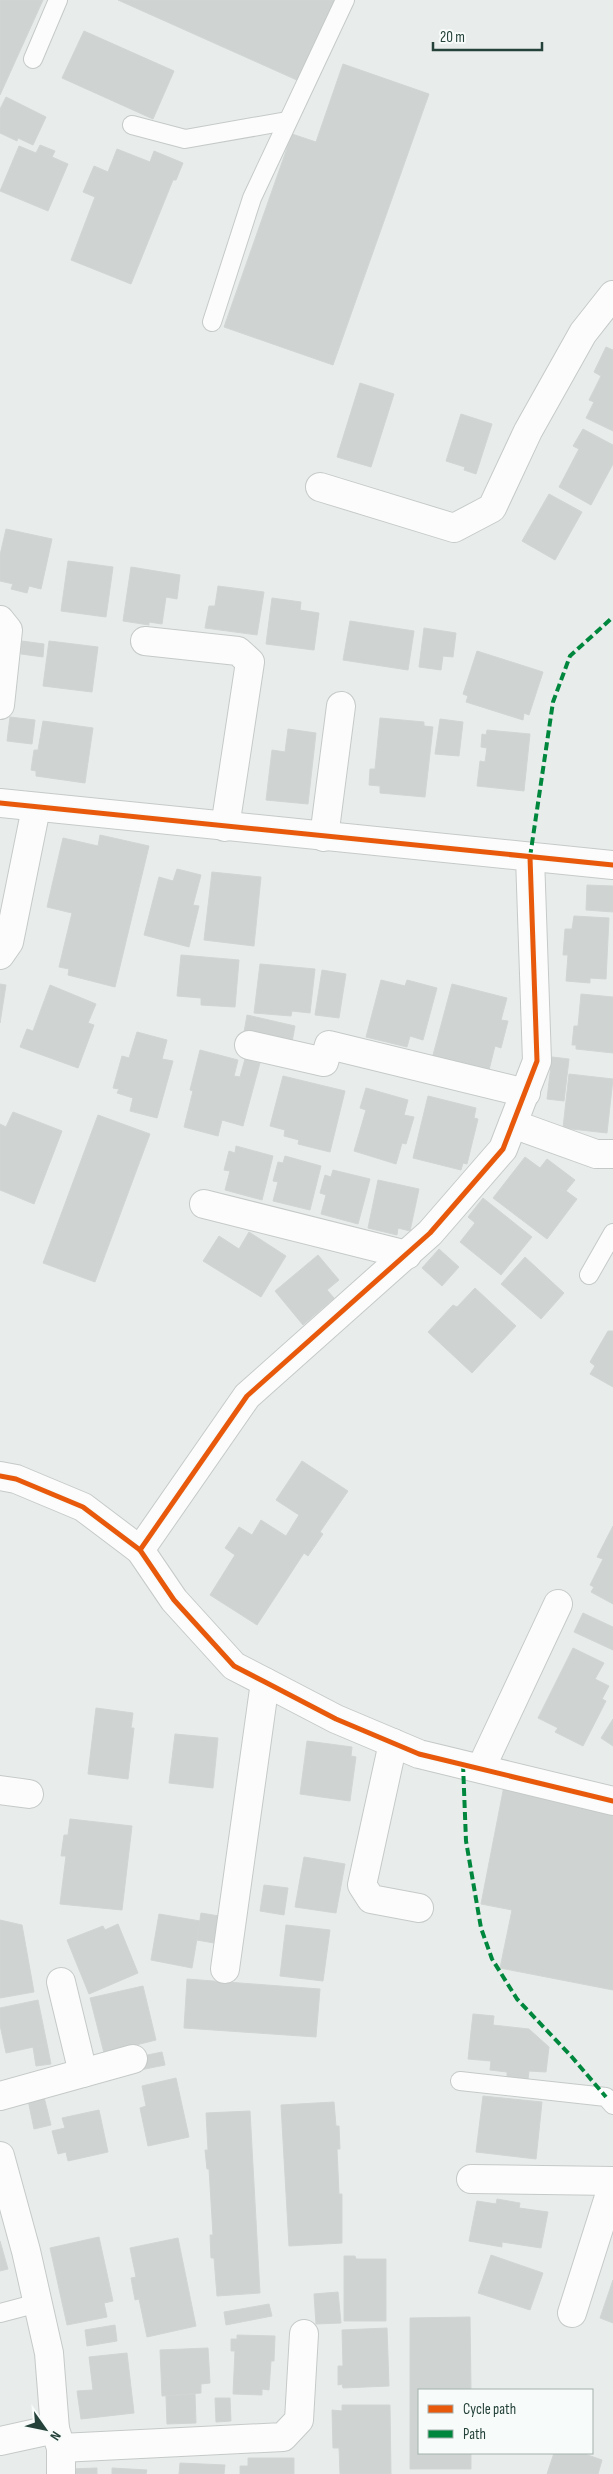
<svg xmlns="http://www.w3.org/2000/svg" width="613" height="2474" viewBox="0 0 613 2474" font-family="'Sofia Sans Condensed',sans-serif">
  <rect width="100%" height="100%" fill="#e8edeb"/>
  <g fill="#cfd4d2" stroke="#d1d6d4">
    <polygon points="0,0 43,0 0,95"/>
    <polygon points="118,0 335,0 299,81"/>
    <polygon points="84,31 174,71 153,119 62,78"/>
    <polygon points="343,64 429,94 333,365 224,327 292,134 316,142"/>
    <polygon points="6,97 46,117 33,145 18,138 17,141 0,133 0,109"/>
    <polygon points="40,145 55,151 52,157 68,164 48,211 0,191 19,146 36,153"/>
    <polygon points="117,149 150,162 154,151 183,163 176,180 173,180 131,284 71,260 95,197 83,192 94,166 108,172"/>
    <polygon points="606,347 613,350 613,431 586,418 594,402 589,400 601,376 594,372"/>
    <polygon points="360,383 394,394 371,467 337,457"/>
    <polygon points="461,414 492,424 476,474 464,470 465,467 446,461"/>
    <polygon points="583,429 613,445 613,464 591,505 559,487 579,449 573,446"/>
    <polygon points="549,494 582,512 555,560 522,541"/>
    <polygon points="6,529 52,539 41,589 29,586 27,593 11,589 13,584 0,581 0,555"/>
    <polygon points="68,561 113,567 106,617 61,611"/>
    <polygon points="131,567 180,575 177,599 166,597 162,624 149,622 149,625 123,621"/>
    <polygon points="218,586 264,592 257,635 205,628 209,606 215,606"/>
    <polygon points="272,598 301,602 300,610 319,613 314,650 266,644"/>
    <polygon points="350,621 414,631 408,670 343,660"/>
    <polygon points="424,628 456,633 453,657 443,656 441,670 419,667"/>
    <polygon points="22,641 44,644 43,657 21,654"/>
    <polygon points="49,641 98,647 92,692 43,686"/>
    <polygon points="477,651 543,672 529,715 524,713 523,720 466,702 468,696 463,694"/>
    <polygon points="10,717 35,720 32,744 7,741"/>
    <polygon points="380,718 424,722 424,726 433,727 425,797 380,793 380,786 369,785 370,769 375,769"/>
    <polygon points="440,719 463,722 459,756 435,754"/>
    <polygon points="43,721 93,728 85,783 36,776 36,771 31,770 34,750 38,750"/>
    <polygon points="288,729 316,733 308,804 266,800 272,750 285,752"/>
    <polygon points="487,730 530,734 524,791 477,786 480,761 485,762 487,748 481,747 482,734 486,735"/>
    <polygon points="100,835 149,846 115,987 68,975 69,969 59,967 72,913 47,907 63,838 98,846"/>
    <polygon points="177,869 201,875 193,905 199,906 189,947 144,935 159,877 173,881"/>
    <polygon points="212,872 261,877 254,946 204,940"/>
    <polygon points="587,885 613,886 613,912 586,910"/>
    <polygon points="574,916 609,918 606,979 590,978 590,983 566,981 568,955 563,955 565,929 572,929"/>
    <polygon points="181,955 239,960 235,1007 201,1005 201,998 177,996"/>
    <polygon points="260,964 315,969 310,1013 292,1011 291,1016 254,1013"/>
    <polygon points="322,970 346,974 339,1018 315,1015"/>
    <polygon points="381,980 405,986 407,980 437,988 423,1040 410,1036 407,1047 366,1037"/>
    <polygon points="0,984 6,985 0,1023"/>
    <polygon points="452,984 507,998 501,1020 508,1021 501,1048 495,1046 489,1070 433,1055"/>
    <polygon points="50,985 96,1004 88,1023 94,1025 78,1068 20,1047 27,1029 33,1031"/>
    <polygon points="581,994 613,997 613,1053 576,1049 576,1045 572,1045 574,1026 578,1026"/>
    <polygon points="247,1015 295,1026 292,1042 244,1032"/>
    <polygon points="137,1032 167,1040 162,1059 173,1061 157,1118 130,1111 133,1098 117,1093 119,1089 113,1088 122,1056 129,1058"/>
    <polygon points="200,1050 238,1060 234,1076 240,1077 245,1059 260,1063 243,1126 222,1120 218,1136 184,1127 193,1091 190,1090"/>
    <polygon points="552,1057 569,1059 564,1101 547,1099"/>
    <polygon points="569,1074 613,1079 607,1133 563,1128"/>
    <polygon points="283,1076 345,1091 330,1152 298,1144 299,1140 284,1136 285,1130 270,1126"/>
    <polygon points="366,1088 408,1100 404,1115 414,1117 406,1144 402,1143 396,1164 354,1151 366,1110 360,1108"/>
    <polygon points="428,1096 476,1108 474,1118 478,1119 467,1164 463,1163 461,1170 413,1158"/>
    <polygon points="13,1112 62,1131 34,1204 0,1190 0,1124 6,1127"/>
    <polygon points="98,1115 150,1134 95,1282 43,1263"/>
    <polygon points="236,1146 273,1156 262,1200 225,1190 230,1171 224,1170 229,1151 235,1153"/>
    <polygon points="285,1156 321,1166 310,1210 273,1201 278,1182 273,1181 278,1162 283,1163"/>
    <polygon points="525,1157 540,1168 547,1159 575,1180 566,1191 577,1199 547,1239 493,1198"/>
    <polygon points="333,1170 370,1179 358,1224 321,1214 326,1195 320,1193 325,1175 331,1177"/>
    <polygon points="378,1180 419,1189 410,1231 398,1228 397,1235 368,1228"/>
    <polygon points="483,1198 532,1237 501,1275 460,1242 475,1223 468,1217"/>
    <polygon points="249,1232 286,1256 261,1297 203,1261 219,1236 239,1249"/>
    <polygon points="439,1249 459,1267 442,1286 422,1268"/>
    <polygon points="318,1255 339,1280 327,1290 334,1298 303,1325 275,1291"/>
    <polygon points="525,1257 564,1293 541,1319 501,1284"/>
    <polygon points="475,1288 516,1326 472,1373 428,1332 453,1305 457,1307"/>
    <polygon points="608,1331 613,1331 613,1387 590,1374 595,1366 590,1362"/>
    <polygon points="302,1461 348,1491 320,1532 323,1534 308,1556 304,1553 257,1625 210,1595 235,1555 225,1548 239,1527 252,1535 261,1520 286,1536 299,1515 276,1500"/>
    <polygon points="613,1526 613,1604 591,1592 594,1587 590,1585 603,1559 597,1557"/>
    <polygon points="583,1613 613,1627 613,1650 574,1632"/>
    <polygon points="573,1648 604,1663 595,1679 609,1686 602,1699 606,1701 583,1746 555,1732 558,1728 538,1718"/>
    <polygon points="96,1708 133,1713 131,1728 134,1728 128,1779 88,1774"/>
    <polygon points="613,1719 613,1746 601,1738"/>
    <polygon points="175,1734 218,1738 213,1788 169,1783"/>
    <polygon points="307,1741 352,1747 351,1756 356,1757 350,1801 300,1794"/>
    <polygon points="504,1786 613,1807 613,1990 500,1968 512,1910 481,1904"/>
    <polygon points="70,1819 132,1826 122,1910 60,1904 66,1856 61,1856 64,1835 68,1835"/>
    <polygon points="304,1857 345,1864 336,1913 295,1907"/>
    <polygon points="264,1885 288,1888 284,1915 260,1911"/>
    <polygon points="201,1913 219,1916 214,1943 197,1940"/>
    <polygon points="159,1914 200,1921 192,1968 151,1960"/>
    <polygon points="0,1920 22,1925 34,1992 0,1998"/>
    <polygon points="118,1924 138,1973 89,1994 67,1940 103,1926 105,1930"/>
    <polygon points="286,1925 330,1930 323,1981 280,1976"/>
    <polygon points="187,1979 320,1989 316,2037 184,2028"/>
    <polygon points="143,1986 156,2040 104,2053 90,1998"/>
    <polygon points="38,2000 47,2044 6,2053 0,2025 0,2008"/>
    <polygon points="473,2014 494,2016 493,2025 529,2029 549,2047 546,2072 529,2071 528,2079 507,2077 507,2072 490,2070 491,2061 468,2059"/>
    <polygon points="47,2044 51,2064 36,2066 33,2047"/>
    <polygon points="162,2052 165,2065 140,2070 138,2057"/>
    <polygon points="176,2078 189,2137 148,2146 140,2108 146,2106 142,2086"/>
    <polygon points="483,2096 542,2102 536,2159 476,2152"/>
    <polygon points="44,2097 51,2125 34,2129 28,2100"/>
    <polygon points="334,2102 336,2126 339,2126 340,2149 337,2149 339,2194 342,2194 342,2243 289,2246 281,2105"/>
    <polygon points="99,2110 108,2152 68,2161 66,2152 58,2154 52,2131 65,2128 62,2118"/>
    <polygon points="250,2111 260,2293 217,2296 214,2258 211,2258 210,2235 213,2235 209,2169 207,2169 205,2150 208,2150 206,2113"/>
    <polygon points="497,2199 520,2203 519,2208 548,2212 541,2248 502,2242 502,2247 469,2241 477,2201 496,2204"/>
    <polygon points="99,2237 113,2301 104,2303 107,2317 67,2325 50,2248"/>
    <polygon points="178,2238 196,2326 147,2337 139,2299 135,2300 131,2278 136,2277 130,2248"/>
    <polygon points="0,2241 8,2269 0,2271"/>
    <polygon points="491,2255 543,2273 530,2310 478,2293"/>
    <polygon points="344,2256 355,2256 356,2259 386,2259 386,2321 344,2321"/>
    <polygon points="613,2280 613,2323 600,2318"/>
    <polygon points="338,2292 341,2323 316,2324 314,2294"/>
    <polygon points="269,2304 272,2316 226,2325 224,2312"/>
    <polygon points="470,2317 471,2390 419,2390 419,2453 471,2453 471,2469 410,2469 410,2318"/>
    <polygon points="115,2325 117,2341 87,2346 85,2330"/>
    <polygon points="387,2328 389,2386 343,2388 342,2384 338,2385 338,2366 343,2366 342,2330"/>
    <polygon points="237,2335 275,2336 274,2361 271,2361 269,2390 262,2389 262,2395 233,2394 235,2351 231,2351 231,2339 237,2339"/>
    <polygon points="208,2348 210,2383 201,2384 201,2393 162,2396 160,2350"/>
    <polygon points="127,2353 134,2413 81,2419 77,2391 93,2390 89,2357"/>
    <polygon points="195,2394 196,2423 167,2424 166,2396"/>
    <polygon points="215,2398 230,2398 231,2421 216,2422"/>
    <polygon points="342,2405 390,2405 391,2474 340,2474 339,2448 333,2448 332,2410 342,2411"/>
    <polygon points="554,2453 582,2453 602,2460 598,2474 547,2474"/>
    <polygon points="248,2458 294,2458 294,2474 240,2474 240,2466 248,2466"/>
    <polygon points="180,2463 225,2465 224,2474 179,2474"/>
    <polygon points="97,2468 97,2474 71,2474 71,2469"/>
    <polygon points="112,2468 147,2470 146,2474 112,2474"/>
  </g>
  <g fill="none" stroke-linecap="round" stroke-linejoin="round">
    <g stroke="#c5cac8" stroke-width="20">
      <g id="service">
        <polyline points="33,59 58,0"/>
        <polyline points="132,125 185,139 287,121"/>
        <polyline points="212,322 252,198 345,0"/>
        <polyline points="589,1275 613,1233"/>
        <polyline points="460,2081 606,2097 613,2105"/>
        <polyline points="0,2313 38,2303"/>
      </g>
    </g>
    <g stroke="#c5cac8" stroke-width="30">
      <g id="minor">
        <polyline points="320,487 454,528 492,508 528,431 583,333 613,295"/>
        <polyline points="0,620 8,630 0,705"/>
        <polyline points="145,641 238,651 250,662 225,827"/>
        <polyline points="324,837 341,706"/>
        <polyline points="0,955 9,942 36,808"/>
        <polyline points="249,1045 324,1062 329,1045 526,1093"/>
        <polyline points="513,1124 596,1154 613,1154"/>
        <polyline points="204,1204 407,1255"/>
        <polyline points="0,1476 16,1479 83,1507 140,1550 174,1600 234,1666 265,1682 336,1719 419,1754 613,1801"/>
        <polyline points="140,1550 247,1396 430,1233 503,1149 537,1061 530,857"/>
        <polyline points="393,1743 362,1885 371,1899 419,1908"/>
        <polyline points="481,1768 558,1604"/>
        <polyline points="0,1790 29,1794"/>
        <polyline points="225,1969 265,1682"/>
        <polyline points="61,1982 83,2073"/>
        <polyline points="0,2096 133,2059"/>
        <polyline points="0,2156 26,2251 49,2353 55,2429 61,2448 61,2474"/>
        <polyline points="471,2179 613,2181"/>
        <polyline points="572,2313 613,2184"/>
        <polyline points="0,2441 55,2429"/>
        <polyline points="61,2448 283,2437 299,2420 304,2334"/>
      </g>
    </g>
    <g stroke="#c5cac8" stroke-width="30">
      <polyline id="tertiary" points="0,803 613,865"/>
    </g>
    <use href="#service" stroke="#fcfcfc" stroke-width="18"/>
    <use href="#minor" stroke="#fcfcfc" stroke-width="28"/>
    <use href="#tertiary" stroke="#fcfcfc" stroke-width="28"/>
    <g stroke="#00873e" stroke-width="4" stroke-dasharray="8 4" stroke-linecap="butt">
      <polyline points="530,857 553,702 570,656 613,617"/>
      <polyline points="463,1764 466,1841 481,1928 492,1959 517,1999 571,2056 606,2097"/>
    </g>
    <g stroke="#f7fbf9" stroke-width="8">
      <g id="cycleway">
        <polyline points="0,803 613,865"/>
        <polyline points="0,1476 16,1479 83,1507 140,1550 174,1600 234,1666 265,1682 336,1719 419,1754 613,1801"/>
        <polyline points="140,1550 247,1396 430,1233 503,1149 537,1061 530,857"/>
      </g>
    </g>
    <use href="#cycleway" stroke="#e8590c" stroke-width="5"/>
  </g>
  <rect x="418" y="2389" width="175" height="65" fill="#f7fbf9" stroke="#a3b1ad"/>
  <rect x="428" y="2405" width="25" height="8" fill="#e8590c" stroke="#a3b1ad"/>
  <text x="463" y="2414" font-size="15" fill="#24423a">Cycle path</text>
  <rect x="428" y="2430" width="25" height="8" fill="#00873e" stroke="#a3b1ad"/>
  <text x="463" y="2439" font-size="15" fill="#24423a">Path</text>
  <g transform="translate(45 2429) rotate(123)" stroke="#f7fbf9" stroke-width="4" paint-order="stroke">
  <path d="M0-4L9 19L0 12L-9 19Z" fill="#24423a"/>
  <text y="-8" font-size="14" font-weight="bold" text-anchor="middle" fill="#24423a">N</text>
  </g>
  <path d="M433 42v8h109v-8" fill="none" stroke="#24423a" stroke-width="2.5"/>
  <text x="440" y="42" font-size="15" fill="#24423a" stroke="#f7fbf9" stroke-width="4" paint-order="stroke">20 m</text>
</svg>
